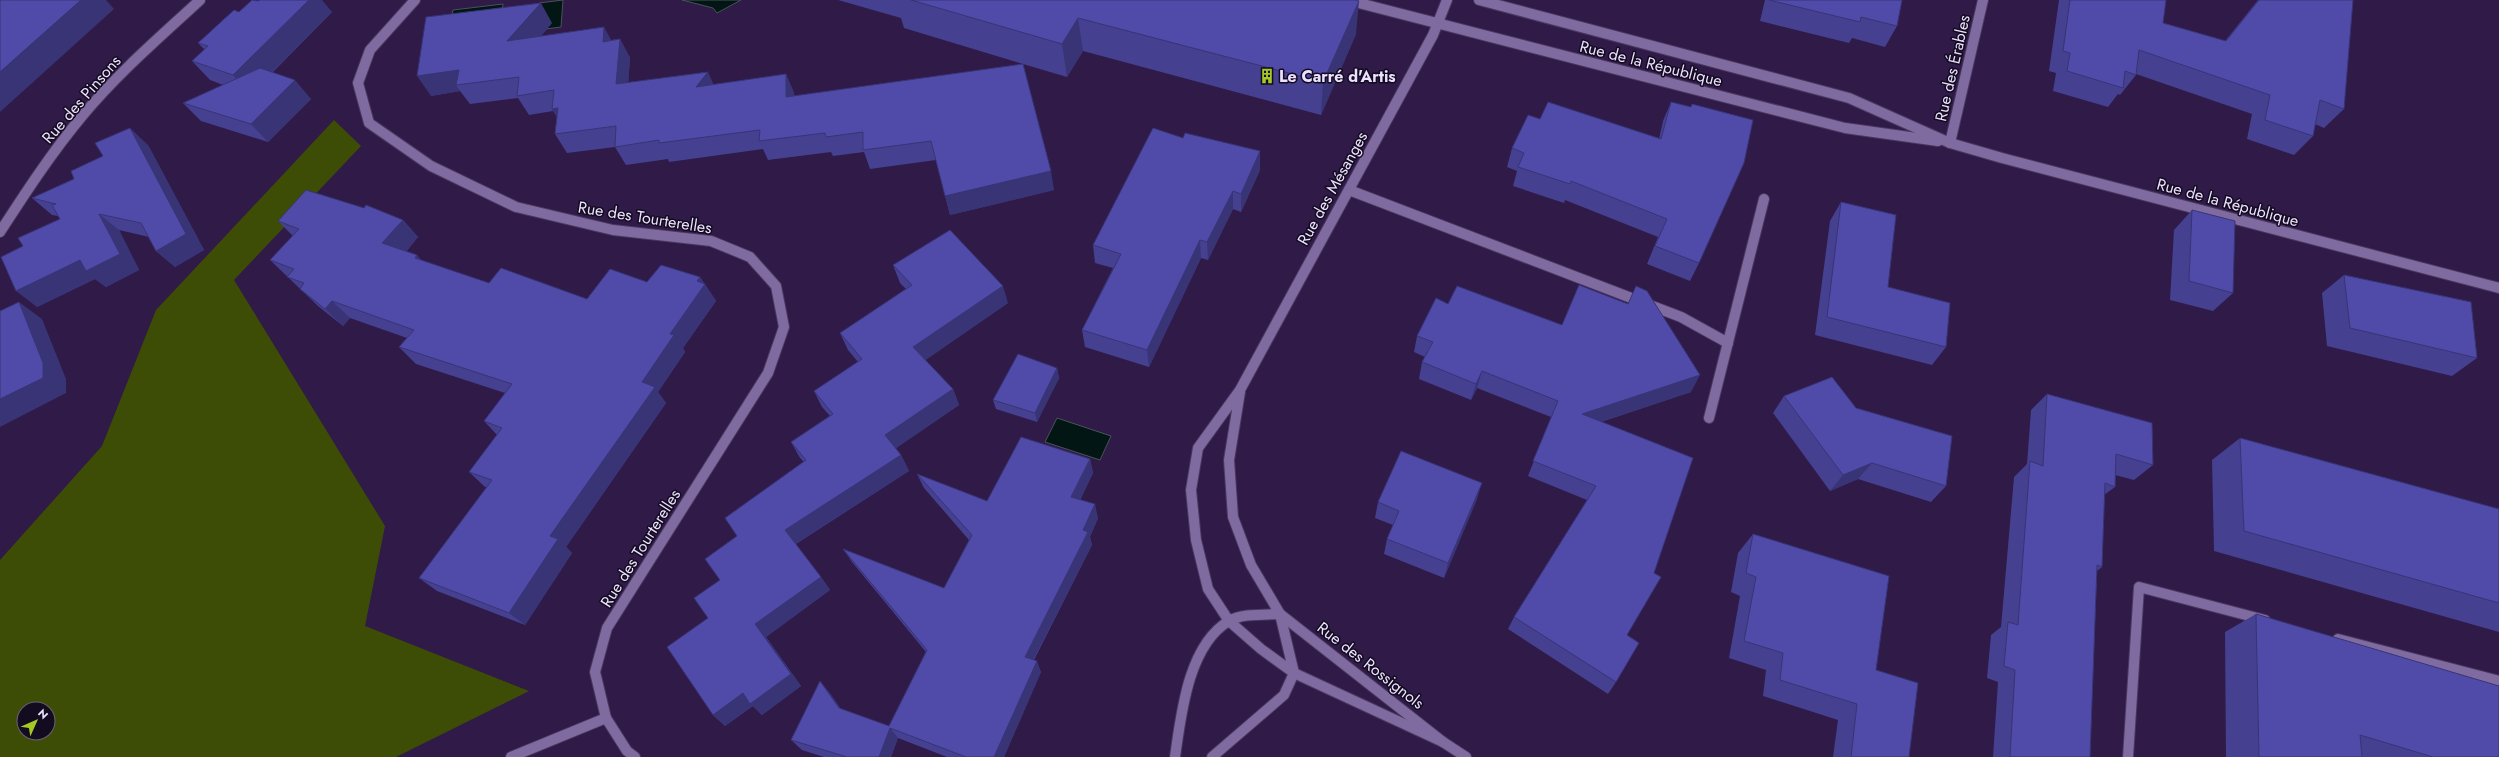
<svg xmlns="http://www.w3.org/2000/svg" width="2499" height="757" viewBox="0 0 2499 757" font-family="Jost,sans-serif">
  <rect width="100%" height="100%" fill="#2f1a48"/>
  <path fill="#3e4d05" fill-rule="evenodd" d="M334,120L361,146L234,280L385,526L365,626L529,691L396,757H0V560L102,446L156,310ZM24,709H48V733H24Z"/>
  <g fill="#021613" stroke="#48535a">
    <polygon points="563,0 561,27 537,30 539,3"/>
    <polygon points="682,0 741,0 717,13 713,8"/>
    <polygon points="503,4 501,21 450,27 453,10"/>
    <polygon points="1057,418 1111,436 1100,460 1045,442"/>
  </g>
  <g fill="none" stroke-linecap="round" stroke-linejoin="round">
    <g stroke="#4a385f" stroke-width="12">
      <g id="minor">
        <polyline points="415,0 370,50 358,83 369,123 431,166 516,207 613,230 711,241 750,257 776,286 784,327 768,373 607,628 595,672 606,718"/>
        <polyline points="1347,0 1845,128 1938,141"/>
        <polyline points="1479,0 1849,98 1950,143 2002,158 2499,288"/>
        <polyline points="1950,143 1983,0"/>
        <polyline points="1349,190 1681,317 1728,343"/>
        <path d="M0,232C26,192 52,152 83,115C118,73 160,37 200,0"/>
        <polyline points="1709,418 1764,199"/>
        <polyline points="1280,614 1443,742 1466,757"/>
        <polyline points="2338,639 2499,681"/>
        <polyline points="1443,742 1294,673 1261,649 1229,621 1208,589 1196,540 1191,490 1198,448 1240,390 1433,35 1447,0"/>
        <polyline points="511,757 606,718 627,751 635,757"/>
        <path d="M1175,757C1181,715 1188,645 1229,621C1242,613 1265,615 1280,614"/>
        <polyline points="1212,757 1284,695 1294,673 1280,614 1251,565 1233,517 1229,460 1240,392"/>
        <polyline points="2128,757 2139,587 2265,620"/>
      </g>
    </g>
    <use href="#minor" stroke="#806ba0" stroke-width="10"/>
  </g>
  <g fill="#454090">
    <polygon points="838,0 1355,0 1356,34 1321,115 1083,51 1067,77 1023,64 1054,190 950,215 936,160 870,169 864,152 833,156 831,152 768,160 763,149 669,162 668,159 626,165 615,147 567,153 555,134 557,117 553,111 529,115 518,98 470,104 460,91 431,96 552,23 541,36 611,40 620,39 630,58 628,83 714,85 786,74 794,93 794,96 1023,64 904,28 901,18"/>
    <polygon points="1765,0 1902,0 1897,26 1885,47 1852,38 1849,43 1760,21"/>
    <polygon points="2059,0 2166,0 2163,23 2225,41 2258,0 2353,0 2344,109 2324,128 2315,124 2313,136 2294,155 2247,139 2252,114 2136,74 2136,75 2120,95 2118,94 2108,107 2053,91 2056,73 2049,71"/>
    <polygon points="258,1 332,12 272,73 311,99 268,142 201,121 183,103 223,85 210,80 192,61 205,50 198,43 239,12"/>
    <polygon points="1671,102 1699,263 1690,281 1647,264 1658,237 1565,200 1564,203 1513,186 1517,171 1507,167 1512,148 1540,119 1659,139 1663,121"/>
    <polygon points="1183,138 1260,151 1260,170 1241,212 1233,209 1208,260 1201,258 1149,367 1085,347 1082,330 1113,268 1095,263 1093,245"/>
    <polygon points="148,145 204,250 175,267 156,251 149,237 119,230 139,270 106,287 95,279 37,307 23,246 60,219 58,216 52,215 32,198"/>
    <polygon points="1841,202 1888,287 1946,347 1932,365 1815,335 1830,221"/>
    <polygon points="2192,210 2233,293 2213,311 2170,300 2174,230"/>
    <polygon points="403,220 418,237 406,252 417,255 421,260 489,283 587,299 647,282 700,277 716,301 683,348 685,352 658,392 666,403 566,547 572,553 525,625 437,591 419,578 487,487 485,487 469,472 497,435 484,421 505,393 416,364 399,347 407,338 350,318 343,326 318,306 270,260 293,236 278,221"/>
    <polygon points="893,265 1008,303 925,360 953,389 959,405 896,448 901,455 909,471 796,544 821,577 830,590 766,637 801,686 762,715 753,706 725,726 713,715 708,618 720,580 737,536 804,462 800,458 791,442 830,416 822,407 814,391 858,362 848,350 840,333 906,289 900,283"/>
    <polygon points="2344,275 2477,358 2452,376 2327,346 2322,293"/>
    <polygon points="1448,304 1691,392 1601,422 1627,635 1616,682 1608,694 1508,629 1514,617 1587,500 1528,476 1551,417 1477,388 1471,400 1419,379 1422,362 1425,357 1414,352 1417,336"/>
    <polygon points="1057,368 1059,378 1037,422 996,409 993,400"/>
    <polygon points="2047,394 2153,465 2134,480 2115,475 2115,487 2104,495 2102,567 2097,571 2090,757 1993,757 1998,682 1987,678 1991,635 2001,627 2014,477 2027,464 2031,410"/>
    <polygon points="1784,396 1856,408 1946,486 1931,502 1858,479 1830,491 1773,413"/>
    <polygon points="2240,438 2499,509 2499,632 2214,551 2212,460"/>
    <polygon points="1090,459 1093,473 1080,500 1098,518 1090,537 1092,545 1034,660 1041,672 1004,757 947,757 898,738 891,757 824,757 802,750 791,740 829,692 841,709 889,726 926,652 852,562 843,549 944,588 969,540 924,488 917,474 987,501"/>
    <polygon points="1477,499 1444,578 1384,554 1387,539 1393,525 1375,518 1378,502"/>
    <polygon points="1753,534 1876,670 1909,757 1833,757 1838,720 1763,696 1766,670 1729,658 1740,596 1731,592 1738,553"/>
    <polygon points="2256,614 2499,757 2226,757 2225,632"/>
  </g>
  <g fill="#383476">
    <polygon points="81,0 106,0 114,9 0,112 0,72"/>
    <polygon points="309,0 322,0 332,12 250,94 233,75"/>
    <polygon points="1359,1 1356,34 1321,115 1323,82"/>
    <polygon points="541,3 552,23 520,60 507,41"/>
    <polygon points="1078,18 1083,51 1067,77 1062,44"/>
    <polygon points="604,27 615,47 603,42"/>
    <polygon points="620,39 630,58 627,103 616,84"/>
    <polygon points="459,70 456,85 460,91 431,96 417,76"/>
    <polygon points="708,72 717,92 696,87"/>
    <polygon points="786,74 794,93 794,116 786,97"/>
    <polygon points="295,80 311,99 268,142 251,124"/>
    <polygon points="558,108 564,128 552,109"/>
    <polygon points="130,128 148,145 204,250 175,267 156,251"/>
    <polygon points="1260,151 1260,170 1241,212 1241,194"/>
    <polygon points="1051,171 1054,190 950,215 945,196"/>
    <polygon points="1233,191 1233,209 1208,260 1207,242"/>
    <polygon points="99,214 119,230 139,270 106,287 95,279 37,307 16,291 80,260"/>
    <polygon points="403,220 418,237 398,261 382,243"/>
    <polygon points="1200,240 1201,258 1149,367 1147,350"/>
    <polygon points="417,255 432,273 415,258"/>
    <polygon points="700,277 705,285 705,284 716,301 683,348 685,352 658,392 666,403 566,547 572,553 525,625 509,613 550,536 642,382 670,334 697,281"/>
    <polygon points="1003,286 1008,303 920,364 913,347"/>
    <polygon points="332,301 350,318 343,326 325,309"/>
    <polygon points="19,302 42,319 66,379 66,393 0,427 0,399"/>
    <polygon points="1057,368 1059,378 1037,422 1035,413"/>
    <polygon points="1482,371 1477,388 1471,400 1476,384"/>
    <polygon points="1700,375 1691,392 1575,430 1582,414"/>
    <polygon points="953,389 959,405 892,451 885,435"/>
    <polygon points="901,455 909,471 795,544 785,530"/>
    <polygon points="1090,459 1093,473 1075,511 1071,497"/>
    <polygon points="1872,463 1858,479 1830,491 1843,475"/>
    <polygon points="1482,483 1477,499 1444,578 1448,563"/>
    <polygon points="1095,504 1098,518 1090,537 1092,545 1029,668 1025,657"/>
    <polygon points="821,577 830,590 766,637 801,686 762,715 753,706 725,726 713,715 755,624"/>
    <polygon points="1037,661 1041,672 1004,757 994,757"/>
    <polygon points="820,681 829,692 847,719 839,708"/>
    <polygon points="890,728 898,738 891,757 879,757"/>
  </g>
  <g fill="#504ba8" stroke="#383476">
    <polygon points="0,0 81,0 0,72"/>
    <polygon points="252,0 258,1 260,0 309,0 233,75 192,61 208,46 198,43 234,10 239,12"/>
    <polygon points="911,0 1355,0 1359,1 1323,82 1078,18 1062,44"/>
    <polygon points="1769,0 1902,0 1897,26 1861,17 1860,22"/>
    <polygon points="2070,0 2166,0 2163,23 2226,41 2259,0 2353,0 2344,109 2320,100 2313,136 2265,120 2270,95 2139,50 2136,75 2125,71 2123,88 2067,71 2070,53 2063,51"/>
    <polygon points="541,3 507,41 604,27 603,42 620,39 616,84 708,72 696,87 786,74 786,97 1023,64 1051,171 945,196 931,141 863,150 863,132 826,137 825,133 759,141 760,130 659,143 659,140 615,147 616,126 555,134 558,108 552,109 554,90 517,96 519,77 456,85 459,70 417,76 426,17"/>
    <polygon points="260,68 295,80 251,124 183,103"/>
    <polygon points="1548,102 1661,139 1671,102 1691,107 1692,104 1753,120 1744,163 1699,263 1655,246 1667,219 1571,181 1570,184 1518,167 1524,153 1512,148 1528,115 1540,119"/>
    <polygon points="130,128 186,234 156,251 141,223 99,214 120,254 86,271 80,260 16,291 1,257 23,246 18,238 60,219 52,205 56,204 32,198 74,179 71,171 103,156 95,143"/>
    <polygon points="1153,128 1183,138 1185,133 1260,151 1241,194 1233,191 1207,242 1200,240 1147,350 1082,330 1121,254 1093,245"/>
    <polygon points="306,190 364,208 366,205 403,220 382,243 417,255 415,258 489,283 501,268 587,299 610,269 647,282 661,265 700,277 697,281 705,284 670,334 674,335 642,382 655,387 550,536 558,539 509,613 419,578 492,480 469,472 502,428 484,421 512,384 399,347 414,330 332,301 325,309 300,289 304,283 287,277 294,269 270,260 299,229 278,221"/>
    <polygon points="1841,202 1896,215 1888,287 1950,303 1946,347 1827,317"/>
    <polygon points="2192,210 2235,221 2233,293 2189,281"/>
    <polygon points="950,230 1003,286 913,347 953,389 885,435 901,455 785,530 821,577 755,624 791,674 750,704 743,693 713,715 667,647 708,618 694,598 720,580 705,559 737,536 725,518 806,460 791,442 833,414 814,391 862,359 840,333 912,285 893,265"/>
    <polygon points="2344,275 2471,302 2477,358 2350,328"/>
    <polygon points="1579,285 1628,304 1636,286 1647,291 1700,375 1582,414 1693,458 1654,573 1661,577 1627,635 1639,643 1616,682 1514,617 1596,486 1533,461 1558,401 1482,371 1476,384 1422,362 1433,342 1417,336 1436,298 1448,304 1457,286 1562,325"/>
    <polygon points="19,302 43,363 43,378 0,399 0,311"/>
    <polygon points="1018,354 1057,368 1035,413 993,400"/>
    <polygon points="1832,377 1856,408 1952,436 1946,486 1872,463 1843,475 1784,396"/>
    <polygon points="2047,394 2152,423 2153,465 2116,454 2115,487 2105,483 2102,567 2097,565 2090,757 2010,757 2015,670 2004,666 2008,622 2018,625 2030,461 2043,466"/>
    <polygon points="1021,437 1090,459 1071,497 1095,504 1083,530 1088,532 1025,657 1037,661 994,757 966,757 890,728 879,757 847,757 791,740 820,681 839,708 889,726 927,650 843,549 944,588 972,535 917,474 987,501"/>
    <polygon points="2240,438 2499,509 2499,603 2244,531"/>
    <polygon points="1401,451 1482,483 1448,563 1387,539 1399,511 1378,502"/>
    <polygon points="1753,534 1889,576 1876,670 1918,683 1909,757 1851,757 1857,704 1780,680 1783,653 1744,641 1756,577 1746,573"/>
    <polygon points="2256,614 2499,686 2499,757 2433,757 2360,735 2362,757 2259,757"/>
  </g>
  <defs>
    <g id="building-bare" transform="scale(1.2)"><path d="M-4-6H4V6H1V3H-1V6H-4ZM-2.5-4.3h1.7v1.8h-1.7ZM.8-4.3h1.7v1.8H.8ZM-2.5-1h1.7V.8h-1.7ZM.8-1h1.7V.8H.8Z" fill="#a5c823" stroke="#130b1f" stroke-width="2.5" paint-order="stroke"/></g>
  </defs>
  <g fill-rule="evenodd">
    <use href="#building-bare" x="1267" y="76"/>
  </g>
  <g text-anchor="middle" stroke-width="3" stroke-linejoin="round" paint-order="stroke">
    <g font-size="16" fill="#ece1ff" stroke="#130b1f">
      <text transform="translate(1651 63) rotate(14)" y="6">Rue de la République</text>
      <text transform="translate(1952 68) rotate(-77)" y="6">Rue des Érables</text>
      <text transform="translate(81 99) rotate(-49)" y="6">Rue des Pinsons</text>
      <text transform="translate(1332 188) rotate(-61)" y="6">Rue des Mésanges</text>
      <text transform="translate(2228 202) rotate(15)" y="6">Rue de la République</text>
      <text transform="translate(645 217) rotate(9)" y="6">Rue des Tourterelles</text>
      <text transform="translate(640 548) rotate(-58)" y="6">Rue des Tourterelles</text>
      <text transform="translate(1371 665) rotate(38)" y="6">Rue des Rossignols</text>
    </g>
    <g font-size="16" font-weight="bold" fill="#ece1ff" stroke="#130b1f" text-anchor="start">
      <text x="1279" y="82">Le Carré d'Artis</text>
    </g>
  </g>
  <g transform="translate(36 721) rotate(45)"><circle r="19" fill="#130b1f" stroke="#6a6179"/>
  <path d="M0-3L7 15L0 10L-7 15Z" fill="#a5c823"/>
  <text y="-6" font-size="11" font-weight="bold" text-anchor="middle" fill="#ece1ff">N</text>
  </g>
</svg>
